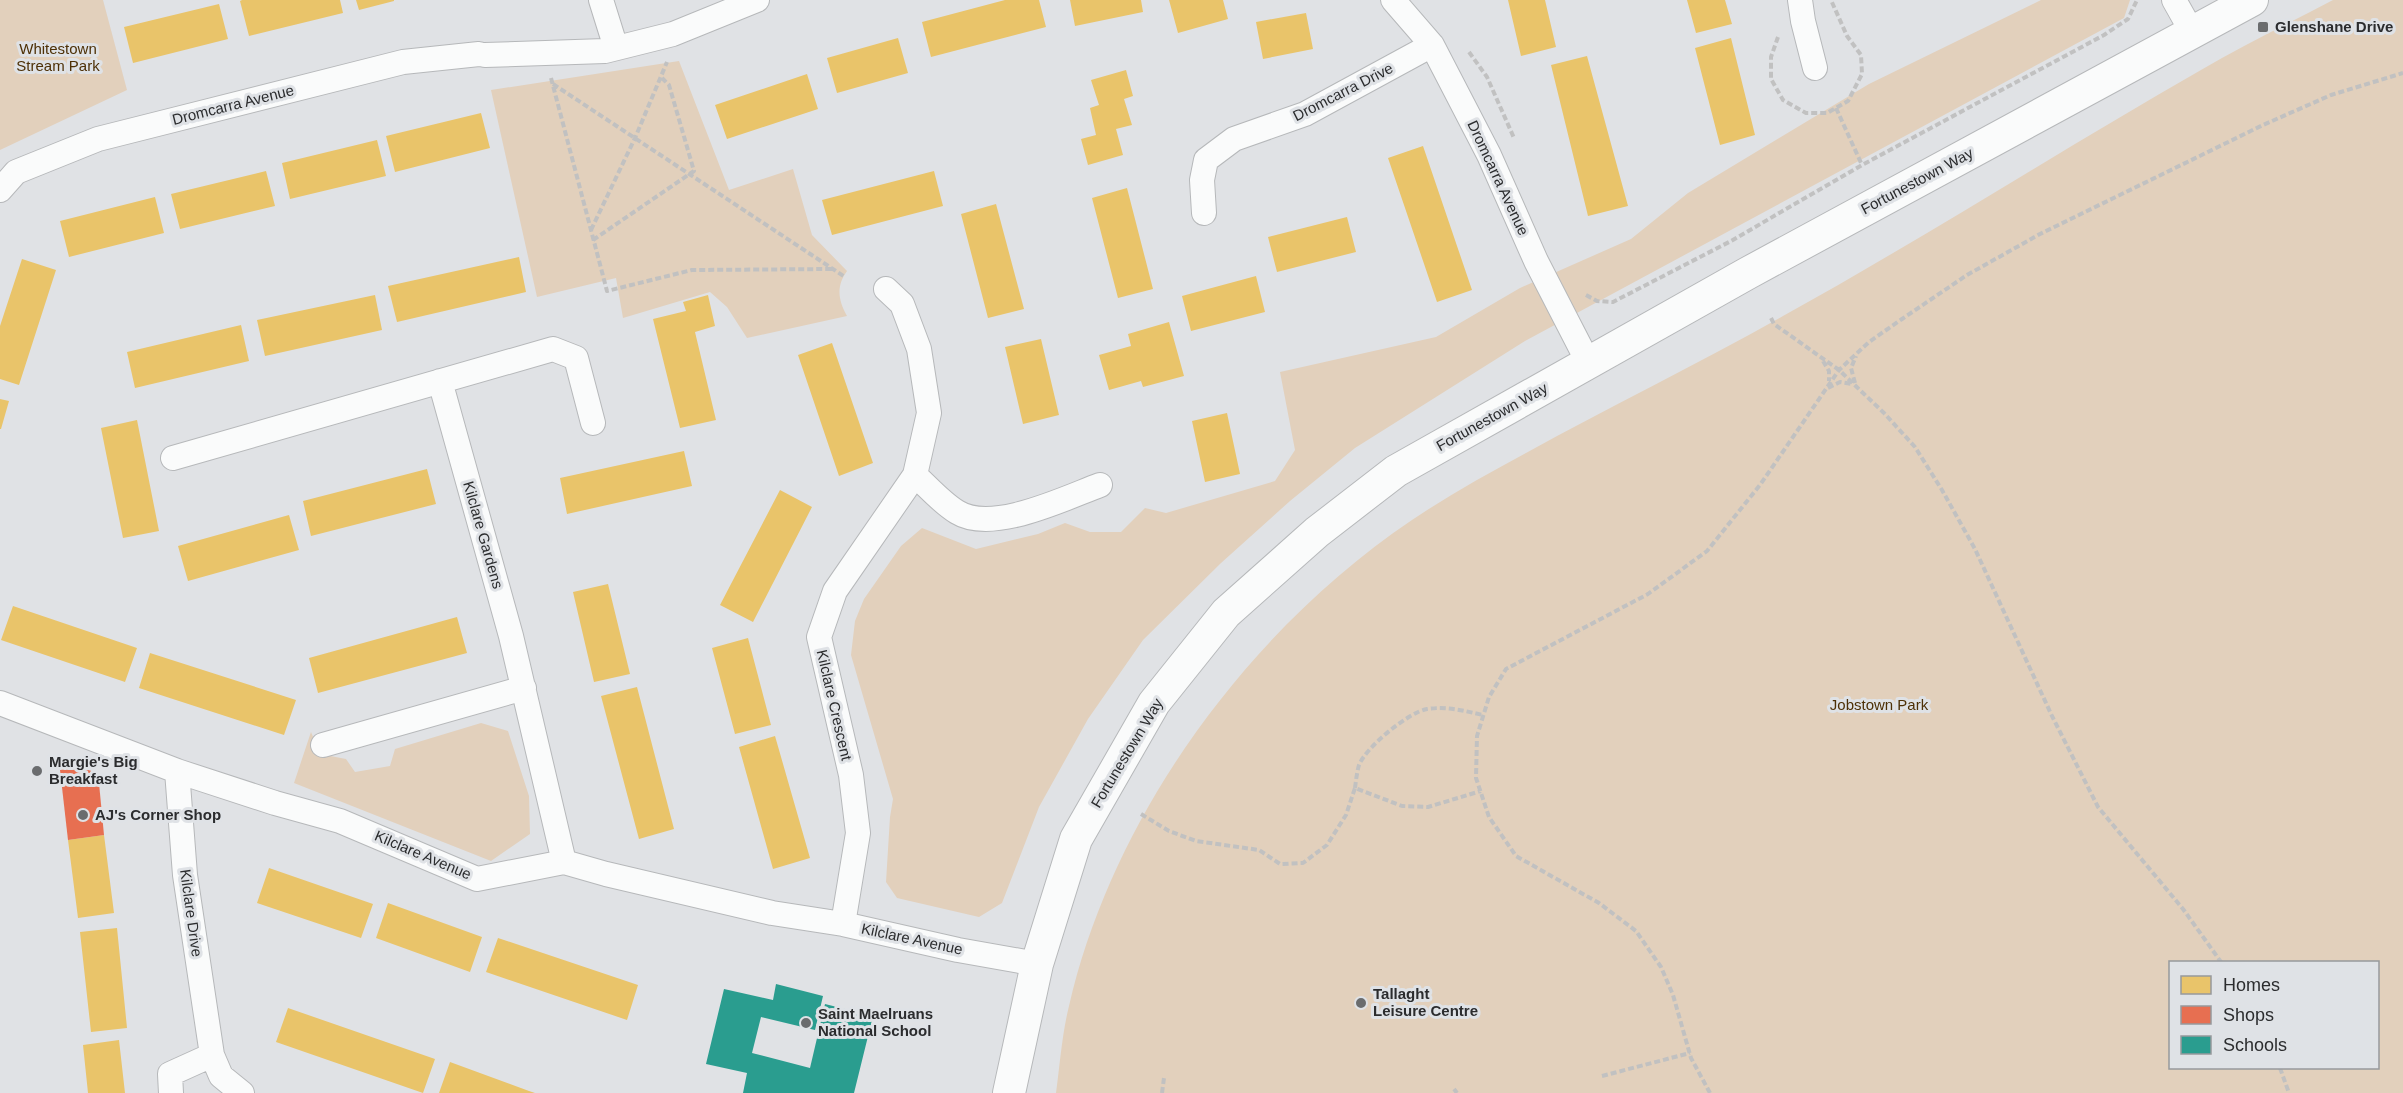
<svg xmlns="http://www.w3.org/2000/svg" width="2403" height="1093" viewBox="0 0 2403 1093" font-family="Helvetica,sans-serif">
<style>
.green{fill:#e2d0bc;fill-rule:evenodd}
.homes{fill:#e9c46a}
.shops{fill:#e76f51}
.schools{fill:#2a9d8f}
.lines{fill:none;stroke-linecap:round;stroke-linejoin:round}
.minor-casing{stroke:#b6b8ba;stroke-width:26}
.tertiary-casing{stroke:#b6b8ba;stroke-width:34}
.path{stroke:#c1c1c1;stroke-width:4;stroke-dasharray:6 3;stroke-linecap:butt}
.minor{stroke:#fafbfb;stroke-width:24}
.tertiary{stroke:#fafbfb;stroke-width:32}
.poi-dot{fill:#6a6c6e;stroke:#dfe2e6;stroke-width:2}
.labels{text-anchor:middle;stroke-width:6;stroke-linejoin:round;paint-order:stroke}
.poi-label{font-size:15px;font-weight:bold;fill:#2b2c2e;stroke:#dfe2e6;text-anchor:start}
.park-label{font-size:15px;fill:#4d3006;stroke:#dfe2e6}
.street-label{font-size:15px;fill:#2b2c2e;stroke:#dfe2e6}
</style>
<rect width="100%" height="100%" fill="#e0e2e5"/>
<path class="green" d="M0 0H103L127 90 0 150Z
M2041 0H2130L2124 18 1525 341 1355 448 1290 501 1221 563 1143 640 1088 719 1039 807 1002 903 979 917 897 898 886 882 890 817 893 799 851 655 855 621 864 599 901 546 922 528 976 549 1038 534 1065 523 1090 532H1121L1145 508 1166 513 1275 481 1295 450 1280 372 1436 337 1520 288 1631 239 1688 193 1869 84Z
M2333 0H2403V1093H1056C1060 1064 1062 1034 1069 1006 1113 814 1250 629 1412 520 1449 495 1487 474 1526 453 1611 406 1698 364 1783 316 1924 238 2061 150 2201 70 2244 45 2289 23 2333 0ZM2378 962V1068H2170V962Z
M679 61 729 190 793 169 812 235 847 271C836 286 838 300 847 316L747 338 727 307 710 292 623 318 616 278 537 297 491 90Z
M481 723 508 731 529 796 530 834 491 861 294 783 311 732 320 754 346 759 355 772 390 766 395 749Z"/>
<path class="homes" d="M242 0H340L343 13 249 36 240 1Z
M356 0H394V1L359 10Z
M1005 0H1039L1046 27 931 57 922 22Z
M1070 0H1141L1143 12 1075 26Z
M1169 0H1223L1228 19 1178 33Z
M1508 0H1545L1556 47 1521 56Z
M1687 0H1725L1732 24 1696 33Z
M219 4 228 39 133 63 124 27Z
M1306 13 1313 49 1263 59 1256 22Z
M898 38 908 73 837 93 827 58Z
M1731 38 1755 135 1720 145 1695 48Z
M1587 56 1628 206 1588 216 1551 65Z
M1126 70 1133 96 1124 99 1132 125 1116 129 1123 155 1088 165 1081 139 1096 135 1090 108 1099 105 1091 80Z
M807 74 818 109 727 139 715 105Z
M481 113 490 148 395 172 386 136Z
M377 140 386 176 290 199 282 163Z
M1423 146 1472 290 1437 302 1388 158Z
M266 171 275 206 180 229 171 194Z
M934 171 943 206 832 235 822 200Z
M1127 188 1153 289 1118 298 1092 198Z
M155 197 164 233 69 257 60 221Z
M996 204 1024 309 988 318 961 214Z
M1347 217 1356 252 1277 272 1268 237Z
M519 257 526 292 397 322 388 286Z
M22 259 56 270 19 385 0 379V326Z
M1256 276 1265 312 1191 331 1182 296Z
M375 295 382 330 265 356 257 320Z
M708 295 715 326 695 332 716 420 680 428 653 319 686 311 683 302Z
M1169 322 1184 376 1143 387 1141 381 1109 390 1099 355 1131 346 1128 334Z
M241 325 249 361 135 388 127 352Z
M1041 339 1059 415 1023 424 1005 347Z
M832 343 873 463 839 476 798 355Z
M0 399 9 401 1 429H0Z
M1227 413 1240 474 1205 482 1192 421Z
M137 420 159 531 123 538 101 428Z
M684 451 692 486 567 514 560 478Z
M427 469 436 504 311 536 303 501Z
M780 490 812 507 753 622 720 605Z
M289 515 299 550 188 581 178 546Z
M608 584 630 674 594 682 573 592Z
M13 606 137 648 125 682 1 640Z
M457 617 467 653 318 693 309 658Z
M748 638 771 725 735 734 712 648Z
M150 653 296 700 284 735 139 688Z
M637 687 674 829 639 839 601 696Z
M775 736 810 858 773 869 739 747Z
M104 835 114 913 78 918 68 840Z
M269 868 373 904 361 938 257 903Z
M388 903 482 937 470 972 376 938Z
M117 928 127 1028 91 1032 80 932Z
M498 938 638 985 627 1020 486 972Z
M288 1008 435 1059 423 1093 276 1042Z
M119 1040 125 1093H88L83 1045Z
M450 1062 529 1091 535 1093H439Z"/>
<path class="shops" d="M59 761 98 773 104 835 68 840Z"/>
<path class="schools" d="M776 984 823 996 815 1030 761 1017 752 1053 810 1068 825 1004 873 1016 854 1093H743L747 1073 706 1064 724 989 773 1000Z"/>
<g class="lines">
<defs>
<path id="minor" d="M601 0 616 48
M1393 0 1432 45 1489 155 1536 261 1589 364
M1800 0 1803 21 1815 68
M2174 0 2192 32
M485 55 605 51 673 34 757 0
M0 190 16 172 98 139 403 62 479 54
M1204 213 1202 180 1206 160 1234 139 1305 114 1432 45
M440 381 511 636 564 862
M173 458 553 349 576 358 593 423
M915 475C928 487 942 503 957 512 992 534 1065 498 1100 485
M0 703 177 771 275 803 340 821 477 879 564 862 606 874 772 913 843 924 958 950 1037 964
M323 745 524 688
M177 771 185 875 212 1055 221 1076 242 1093
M843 924 858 833 851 775 819 637 835 591 915 475 929 413 919 349 902 304 886 289
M171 1093 170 1074 212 1055"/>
<path id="tertiary" d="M1009 1093 1037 964 1076 839 1154 703 1226 613 1317 532 1396 471 1748 273 2252 0"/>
</defs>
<use href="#minor" class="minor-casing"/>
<use href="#tertiary" class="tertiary-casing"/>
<path class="path" d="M1778 37 1771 57V79L1783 100 1806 113H1827L1848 101 1862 74 1861 55 1847 36 1831 0
M1469 52 1487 77 1514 138
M551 78 607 291 692 270 833 269
M553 84 845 277
M1836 108 1862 165
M591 230 635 138 667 62
M593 240 694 171 669 85 662 78
M1586 295 1597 301 1613 302 1731 241 1862 165 2104 35 2128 19 2137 0
M1771 318 1774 324 1839 370 1884 413 1915 447 1942 490 1975 549 2052 716 2098 807 2183 909 2221 962
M1823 361 1829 371V381
M1855 383 1851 368 1856 356
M1828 388 1840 382 1852 384
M1355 788C1356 780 1357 772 1359 765 1366 747 1409 712 1427 709 1447 706 1465 711 1483 715
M1141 814 1169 831 1196 841 1259 850 1280 864 1303 863 1327 845 1346 815 1355 788 1402 806 1428 807 1481 791
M2280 1068 2289 1093
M1602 1076 1690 1053
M1454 1089 1457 1093
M1162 1093 1164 1078
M1710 1093 1691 1058 1673 995 1661 967 1636 931 1599 903 1516 856 1489 817 1476 778 1477 736 1489 697 1506 669 1648 594 1707 551 1760 485 1839 370 1869 342 1902 319 1967 275 2040 234 2263 125 2331 95 2403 73"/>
<use href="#minor" class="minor"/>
<use href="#tertiary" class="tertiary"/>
</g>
<g class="poi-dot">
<rect x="2257" y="21" width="12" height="12" rx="3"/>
<circle cx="37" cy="771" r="6"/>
<circle cx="83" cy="815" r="6"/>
<circle cx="1361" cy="1003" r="6"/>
<circle cx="806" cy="1023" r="6"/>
</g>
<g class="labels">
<g class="poi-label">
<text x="2275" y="32">Glenshane Drive</text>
<text x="49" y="767">Margie's Big<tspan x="49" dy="17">Breakfast</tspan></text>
<text x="95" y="820">AJ's Corner Shop</text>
<text x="1373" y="999">Tallaght<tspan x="1373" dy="17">Leisure Centre</tspan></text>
<text x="818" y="1019">Saint Maelruans<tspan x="818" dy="17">National School</tspan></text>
</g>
<g class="park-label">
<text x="58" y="54">Whitestown<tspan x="58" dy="17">Stream Park</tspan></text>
<text x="1879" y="710">Jobstown Park</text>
</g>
<g class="street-label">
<text transform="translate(1343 92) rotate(-27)" y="5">Dromcarra Drive</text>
<text transform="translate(233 105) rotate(-14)" y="5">Dromcarra Avenue</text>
<text transform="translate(1498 178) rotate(65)" y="5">Dromcarra Avenue</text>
<text transform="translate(1917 181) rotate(-28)" y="5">Fortunestown Way</text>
<text transform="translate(1492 417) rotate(-29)" y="5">Fortunestown Way</text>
<text transform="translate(483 535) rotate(74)" y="5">Kilclare Gardens</text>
<text transform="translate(834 705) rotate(77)" y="5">Kilclare Crescent</text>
<text transform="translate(1127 753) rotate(-59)" y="5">Fortunestown Way</text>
<text transform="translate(423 855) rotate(23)" y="5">Kilclare Avenue</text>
<text transform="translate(191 913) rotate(82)" y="5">Kilclare Drive</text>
<text transform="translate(912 939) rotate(12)" y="5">Kilclare Avenue</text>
</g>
</g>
<rect x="2169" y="961" width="210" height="108" fill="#dfe2e6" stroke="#97999c" stroke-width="1.5"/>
<rect x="2181" y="976" width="30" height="18" fill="#e9c46a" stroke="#97999c" stroke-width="1.5"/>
<text x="2223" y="991" font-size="18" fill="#2b2c2e">Homes</text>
<rect x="2181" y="1006" width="30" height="18" fill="#e76f51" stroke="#97999c" stroke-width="1.5"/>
<text x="2223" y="1021" font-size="18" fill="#2b2c2e">Shops</text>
<rect x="2181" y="1036" width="30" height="18" fill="#2a9d8f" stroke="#97999c" stroke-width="1.5"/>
<text x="2223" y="1051" font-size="18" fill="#2b2c2e">Schools</text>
</svg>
